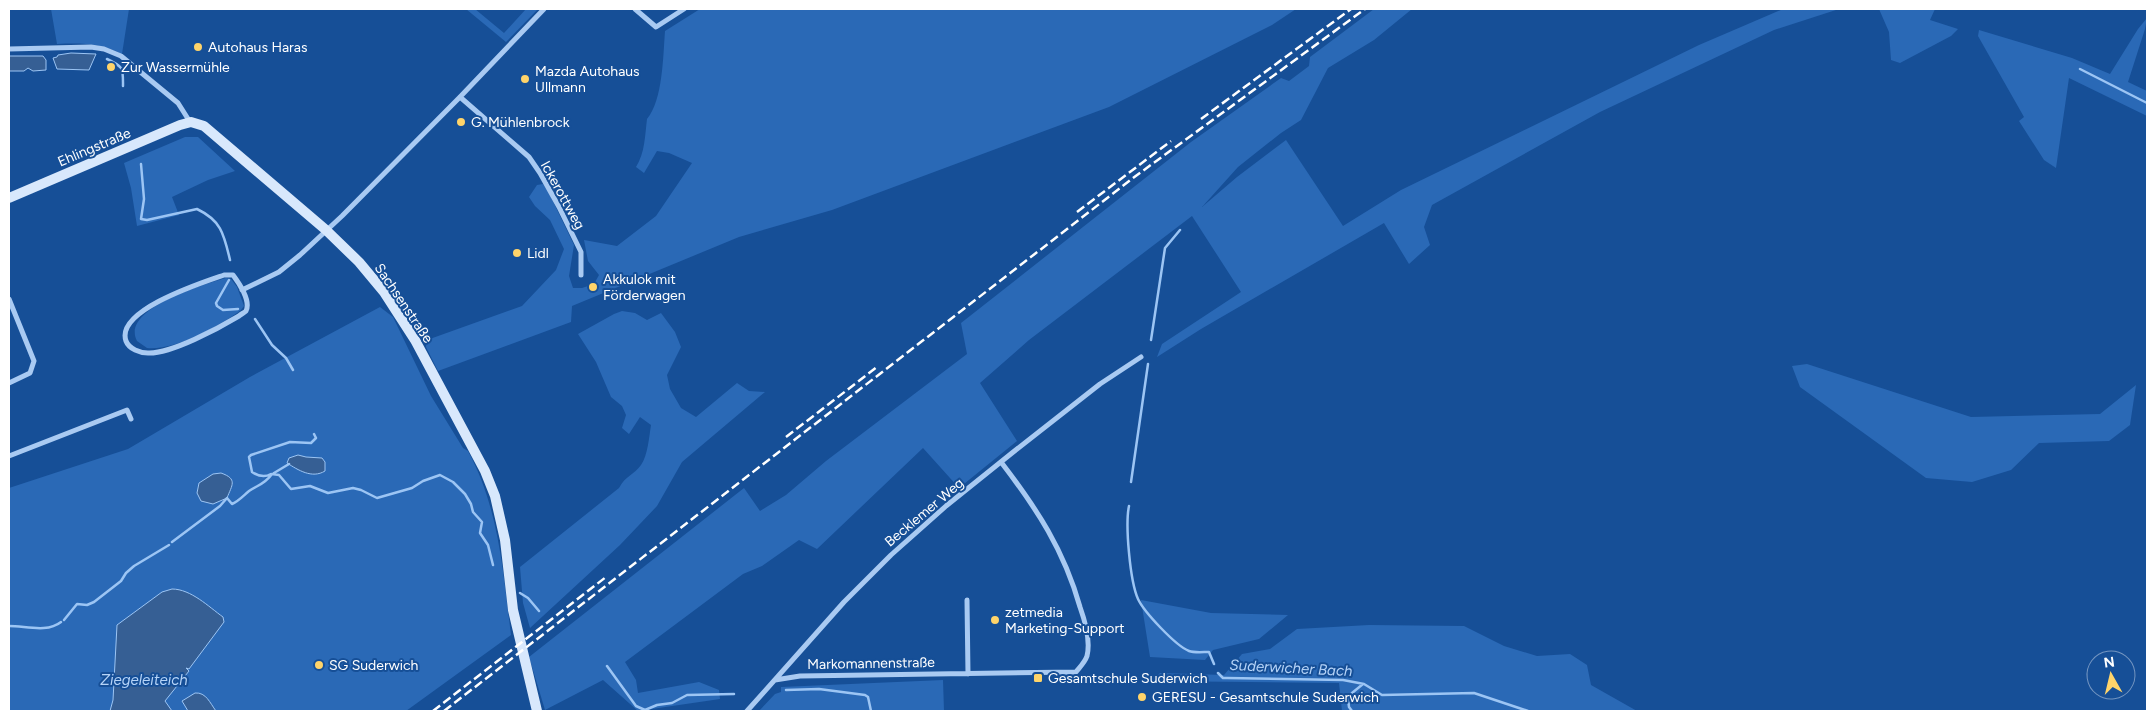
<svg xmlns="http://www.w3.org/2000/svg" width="2156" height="720" viewBox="0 0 2156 720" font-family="Figtree,sans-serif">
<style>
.green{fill:#2a69b6}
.water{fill:#365f94;stroke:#9cc5f4}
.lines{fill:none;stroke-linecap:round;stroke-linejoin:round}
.stream{stroke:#9cc5f4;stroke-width:2.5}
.street{stroke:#a9caf2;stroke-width:5}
.secondary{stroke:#d8e8fc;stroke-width:10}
.rail{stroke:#fff;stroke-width:2.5;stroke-dasharray:9 4;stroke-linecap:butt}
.poi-dot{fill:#ffd46a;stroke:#164f97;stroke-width:2}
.labels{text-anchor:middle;stroke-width:4;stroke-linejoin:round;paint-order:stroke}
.poi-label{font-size:14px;fill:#fff;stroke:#164f97;text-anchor:start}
.street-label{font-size:14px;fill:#fff;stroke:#164f97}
.water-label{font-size:15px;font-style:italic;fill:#b6d4f8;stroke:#164f97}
</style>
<rect width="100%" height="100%" fill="#164f97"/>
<path class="green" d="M51 9H129L122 54C99 43 82 43 57 44Z
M466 9H475L504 33 526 9H538L506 42Z
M700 9H1296L1272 25 1109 107 832 210 739 237 572 306 571 322 438 371 426 347 427 340 522 306 556 270 564 249 550 220 535 206 529 197 537 185 543 184 548 191 574 245 569 276 573 288H582L594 284 599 275 588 261 584 240 617 246 656 216 692 163 669 153 657 151 644 173 636 167C645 153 645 135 647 119 663 100 663 56 665 31Z
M1374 9H1412L1374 40 1328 68 1301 120 1281 133 1238 167 1202 207 1237 177 1286 140 1343 226 1401 190 1699 45 1783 9H1839L1774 30 1600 112 1432 205 1424 227 1430 245 1409 264 1384 223 1201 329 1157 357 1162 344 1241 292 1192 216 1029 340 980 383 1017 441 959 488 923 448 817 549 799 540 762 566 743 574 625 662 636 680 638 693 699 682 719 690 720 699 638 711 603 680 545 710 529 657 744 488 760 511 786 495 826 461 967 354 961 323 1191 142 1281 78 1289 81 1309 66 1310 57Z
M1879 9H1935L1930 20 1958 29 1951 36 1900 63 1891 60 1889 32Z
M2147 18 2145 29 2128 82 2147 91V116L2069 78 2056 168 2044 160 2019 121 2024 117 1978 36 1979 30 2072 58 2110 74 2138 29Z
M185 137H198L235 171 208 180 172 197 179 215 137 226 131 188 124 163Z
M226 278 231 279 237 287 244 306 241 310C220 326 174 351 147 348L137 341C120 309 204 284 226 278Z
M380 307 393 317 431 396 463 448 468 451C499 508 503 572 511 635L406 711H9V488L128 449 250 377Z
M622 311 635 313 647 320 661 313 675 332 681 347 667 375 670 389 681 408 696 417 737 383 749 391 765 392 682 462 657 506 620 545 530 628 523 603 520 567 619 488C626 475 634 475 641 465 648 455 649 437 651 425L640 417 629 434 622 428 626 415 622 406 611 397 596 362 578 334 614 314Z
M1807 364 1971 417 2100 414 2136 385 2130 425 2109 441 2039 443 2011 470 1972 482 1926 478 1800 387 1792 366Z
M1141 600 1211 613 1288 615 1259 639 1213 650 1205 660 1150 657Z
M1369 625 1464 626 1504 646 1537 656 1570 654 1587 665 1591 685 1637 711H1342L1339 683 1152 681 1160 673 1224 675 1242 654 1270 649 1297 629Z
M943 680 944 711H759L775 694 781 692V687Z"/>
<path class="water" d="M71 53 96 54 89 70 57 69 53 58 57 57 58 55Z
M9 56H43L46 60V70L33 71 28 68 24 71H9Z
M298 455 306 457 322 458 325 462V471C312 479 298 470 287 463L289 458Z
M221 473C238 479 232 485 227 498L213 504 201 501 197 493 199 483 213 474Z
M172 589C191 589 209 607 223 617L224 622 189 669 186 668 189 671 165 701 172 711H110L113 700 117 625 162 592Z
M195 693C206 692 210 703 216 711H188L182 701Z"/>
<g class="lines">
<path class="stream" d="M107 59C124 67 123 68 123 86
M2080 69 2147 103
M141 164 144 199 141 219 147 220 197 209C222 221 224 235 230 260
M229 280 216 303 217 306 223 310 238 309
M255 319 272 345 286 358 293 370
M1151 340 1165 248 1180 230
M274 473 289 464
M271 474C264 478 258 476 252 472L249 457 251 455 290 442 311 443 316 438 314 434
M1131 482 1148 364
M1129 506C1125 525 1130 581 1138 599 1144 612 1176 646 1189 651 1194 653 1203 652 1209 652L1214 664
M172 542 220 506 227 498 232 504C239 501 243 496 249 491 258 485 265 484 272 474L279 475 291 489 310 486 328 493 353 488 361 490 377 498 412 488 423 481 440 475 453 482 465 494 471 504 473 512 482 522 480 533 488 545 493 565
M520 593 528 598 539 611
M64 620 77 604 87 605 94 602 121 581 126 573 134 566 169 545
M9 626C26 626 47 633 61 622
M607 666 636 706 645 710 657 705 672 703 687 695 734 694
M1218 673 1223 678H1227L1343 680 1364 684 1382 695 1474 693 1528 711
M786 690 819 689 865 695 868 697 871 711
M1352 711 1349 707 1348 699 1352 693 1363 684"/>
<path class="street" d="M635 9 656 27 684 9
M9 49 91 47 104 49 121 56 178 103 190 122
M460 97 529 157 540 173 559 207 581 252V275
M224 275H233C239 283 251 301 246 311 244 313 241 314 239 316 219 328 171 354 148 353 140 353 129 349 126 341 115 310 204 282 224 275Z
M242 290 279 272 300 255 342 216 460 97 544 9
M9 299 34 361 30 373 9 383
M9 456 127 410 131 419
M967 600 968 674
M775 680 800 676 1076 672C1080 667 1085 662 1087 656 1091 640 1085 621 1080 607 1064 550 1037 509 1001 462
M747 711 844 602 891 555 946 506 1012 453 1100 384 1141 357"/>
<path class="secondary" d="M9 198 180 125 191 122 204 126 326 230 359 262 384 292 415 340 485 471 495 496 505 540 513 610 537 711"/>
<path class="rail" d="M1201 119 1351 9
M1077 212 1171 141
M786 437 877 367
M433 711 606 577
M444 711 1133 178 1365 9"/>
</g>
<g class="poi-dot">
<circle cx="198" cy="47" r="5"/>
<circle cx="111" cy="67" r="5"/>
<circle cx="525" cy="79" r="5"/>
<circle cx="461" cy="122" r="5"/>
<circle cx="517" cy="253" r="5"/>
<circle cx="593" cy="287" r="5"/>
<circle cx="995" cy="620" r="5"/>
<circle cx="319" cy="665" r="5"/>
<rect x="1033" y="673" width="10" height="10" rx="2.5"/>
<circle cx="1142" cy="697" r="5"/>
</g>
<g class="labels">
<g class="poi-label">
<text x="208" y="52">Autohaus Haras</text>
<text x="121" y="72">Zur Wassermühle</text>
<text x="535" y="76">Mazda Autohaus<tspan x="535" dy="16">Ullmann</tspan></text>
<text x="471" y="127">G. Mühlenbrock</text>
<text x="527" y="258">Lidl</text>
<text x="603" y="284">Akkulok mit<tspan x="603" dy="16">Förderwagen</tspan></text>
<text x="1005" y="617">zetmedia<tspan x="1005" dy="16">Marketing-Support</tspan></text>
<text x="329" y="670">SG Suderwich</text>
<text x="1048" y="683">Gesamtschule Suderwich</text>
<text x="1152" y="702">GERESU - Gesamtschule Suderwich</text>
</g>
<g class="street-label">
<text transform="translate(94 147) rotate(-23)" y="5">Ehlingstraße</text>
<text transform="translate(563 195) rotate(61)" y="5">Ickerottweg</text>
<text transform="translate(404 303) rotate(56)" y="5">Sachsenstraße</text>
<text transform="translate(924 512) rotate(-40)" y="5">Becklemer Weg</text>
<text transform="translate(871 663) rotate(-1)" y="5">Markomannenstraße</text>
</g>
<g class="water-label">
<text transform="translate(1291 668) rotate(3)" y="5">Suderwicher Bach</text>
<text x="144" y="685">Ziegeleiteich</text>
</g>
</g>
<rect width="2156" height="720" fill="none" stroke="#ffffff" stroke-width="20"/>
<g transform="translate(2111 675) rotate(352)"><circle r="24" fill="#164f97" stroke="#7395c1"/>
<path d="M0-4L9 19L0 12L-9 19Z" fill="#ffd46a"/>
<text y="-8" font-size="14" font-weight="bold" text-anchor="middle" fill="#ffffff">N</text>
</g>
</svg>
